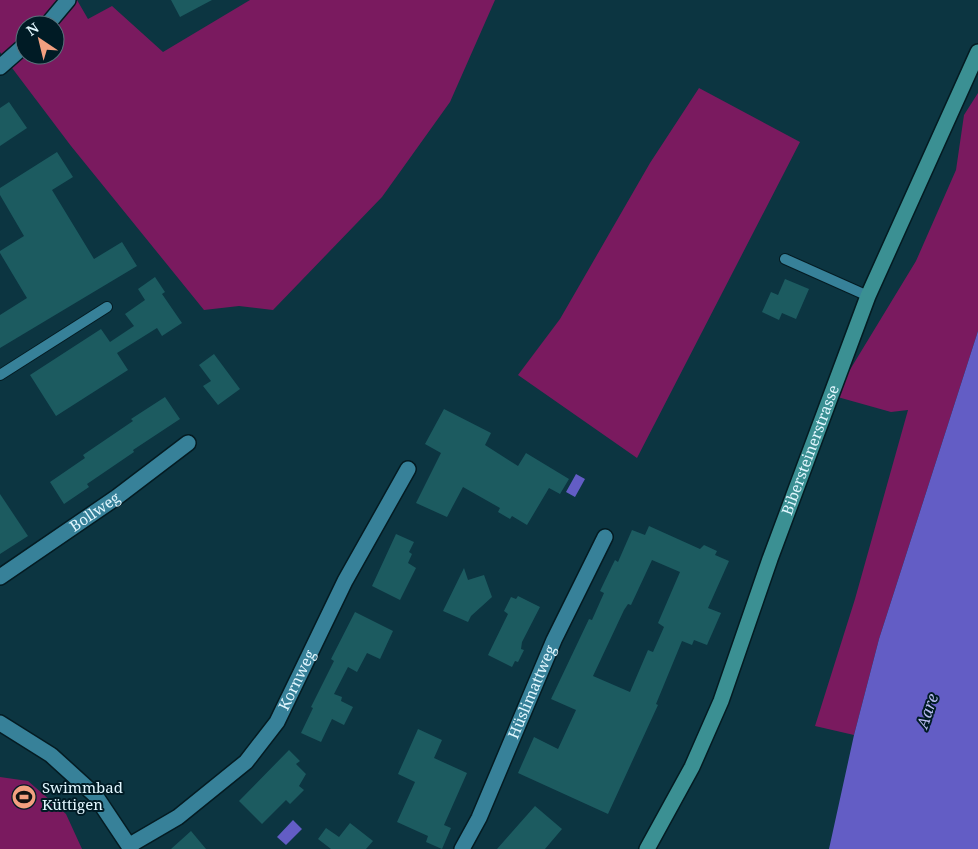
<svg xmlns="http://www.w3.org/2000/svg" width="978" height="849" viewBox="0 0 978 849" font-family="'Noto Serif',serif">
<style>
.green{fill:#7a1a5f;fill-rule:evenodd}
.water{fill:#635dc5}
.building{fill:#1c5b60;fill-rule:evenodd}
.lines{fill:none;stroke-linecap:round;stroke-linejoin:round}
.lane-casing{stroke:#041b22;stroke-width:12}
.street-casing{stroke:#041b22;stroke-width:18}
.secondary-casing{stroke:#041b22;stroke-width:18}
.lane{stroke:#378199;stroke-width:10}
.street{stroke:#378199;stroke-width:15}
.secondary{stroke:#3b9093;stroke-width:15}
.labels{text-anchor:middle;stroke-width:4;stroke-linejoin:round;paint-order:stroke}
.street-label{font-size:15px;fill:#e2f7ff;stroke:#001b25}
.poi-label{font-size:15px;fill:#e2f7ff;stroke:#001b25;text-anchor:start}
.water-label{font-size:16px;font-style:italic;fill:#bbbef3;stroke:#001b25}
</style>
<rect width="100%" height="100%" fill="#0c3541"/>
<path class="green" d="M0 0H77L88 19 112 6 163 52 250 0H495L450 102 382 197 273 310 239 306 204 310 71 146 0 52ZM25 25H55V55H25Z
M699 88 800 142 637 458 518 375 560 319 650 163Z
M978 93V331L879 639 854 735 815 726 855 599 908 410 891 412 834 396 916 261 956 170 964 115Z
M0 777 28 781 66 814 82 849H0Z"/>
<path class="water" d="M978 331V849H829L854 735 879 639Z
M576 474 585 479 575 497 566 492Z
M293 820 302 829 286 845 277 837Z"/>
<path class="building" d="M171 0H212L180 17Z
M9 102 27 128 0 146V108Z
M57 152 73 177 52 190 94 259 122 242 137 266 0 348V315L27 298 0 253V251L24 236 0 195V188Z
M155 277 165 292 162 294 182 323 162 336 157 328 117 353 128 370 56 416 30 375 101 329 110 342 134 326 125 314 145 300 138 289Z
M785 279 809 289 796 319 782 313 779 320 762 312 771 292 778 295Z
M214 354 240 389 218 405 203 386 211 381 199 365Z
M165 397 180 419 133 450 134 452 87 484 89 487 64 504 50 482 85 458 83 455 133 421 131 419Z
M444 409 491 433 485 445 518 466 526 453 569 479 560 494 549 488 527 525 512 516 510 519 498 512 500 508 463 487 447 517 416 503 441 453 425 444Z
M0 494 28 536 0 554Z
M649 526 700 549 704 545 717 551 715 555 729 561 708 608 721 613 707 645 694 640 692 645 682 641 656 704 658 705 608 814 518 773 534 737 558 749 576 710 551 699 589 619 592 620 604 593 600 591 612 566 615 560 618 562 632 530 645 535ZM652 560 680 572 658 623 664 627 653 652 648 650 630 692 593 676 624 610 628 604 631 605Z
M396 534 414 542 409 552 412 554 408 563 416 568 400 600 372 586Z
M464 568 468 580 484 575 492 597 471 616 468 622 443 611Z
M518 596 540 607 522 642 521 649 524 650 518 662 515 661 512 667 488 655 508 614 504 611 511 597 516 599Z
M355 612 393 631 380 659 367 653 357 672 348 667 334 694 342 697 341 701 353 707 344 725 332 719 321 742 301 733 313 708 311 707 334 661 331 659Z
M418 729 442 740 434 758 467 773 444 825 451 828 442 849 426 842 428 836 397 822 415 782 398 774Z
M289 750 300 761 296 764 306 774 299 786 304 790 290 804 286 800 262 824 239 801Z
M535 806 562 829 545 849H497Z
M350 823 373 841 366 849H331L318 839 326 828 339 837Z
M191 831 206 849H171Z"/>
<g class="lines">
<defs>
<path id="lane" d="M785 259 868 296
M0 375 107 307"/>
<g id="street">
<path d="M47 25 68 0"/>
<path d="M0 67 25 45"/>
<path id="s1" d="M0 577 117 497 188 443"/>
<path d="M0 723 51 755 95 795 131 849"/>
<path id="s2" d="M130 845 178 817 246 762 277 722 345 581 408 469"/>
<path id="s3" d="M462 849 479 818 554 640 605 537"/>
</g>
<g id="secondary">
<path id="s4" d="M647 849 692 767 721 701 770 559 868 296 978 52"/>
</g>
</defs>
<use href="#lane" class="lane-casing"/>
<use href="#street" class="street-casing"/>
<use href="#secondary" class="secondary-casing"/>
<use href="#lane" class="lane"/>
<use href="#street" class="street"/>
<use href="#secondary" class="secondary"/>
</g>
<defs>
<symbol id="stadium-disc" viewBox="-11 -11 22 22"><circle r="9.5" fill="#f2a080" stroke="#001b25"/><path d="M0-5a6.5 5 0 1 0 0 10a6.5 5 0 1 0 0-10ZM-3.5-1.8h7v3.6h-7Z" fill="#111"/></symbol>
</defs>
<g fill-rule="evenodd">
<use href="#stadium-disc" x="10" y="783" width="28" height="28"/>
</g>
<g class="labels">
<g class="street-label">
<text dy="5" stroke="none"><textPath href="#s4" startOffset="432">Bibersteinerstrasse</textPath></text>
<text dy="5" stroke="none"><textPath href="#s1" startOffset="115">Bollweg</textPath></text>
<text dy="5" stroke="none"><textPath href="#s2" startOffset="240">Kornweg</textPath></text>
<text dy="5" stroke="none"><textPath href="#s3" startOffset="172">Hüslimattweg</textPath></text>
</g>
<g class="poi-label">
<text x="42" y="793">Swimmbad<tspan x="42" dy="17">Küttigen</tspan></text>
</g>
<g class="water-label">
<text transform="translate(927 711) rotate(-71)" y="6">Aare</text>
</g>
</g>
<g transform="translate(40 40) rotate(325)"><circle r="24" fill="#001b25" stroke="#5a737c"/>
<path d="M0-4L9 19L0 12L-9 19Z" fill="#f2a080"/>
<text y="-8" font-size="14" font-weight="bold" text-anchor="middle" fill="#e2f7ff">N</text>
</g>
</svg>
